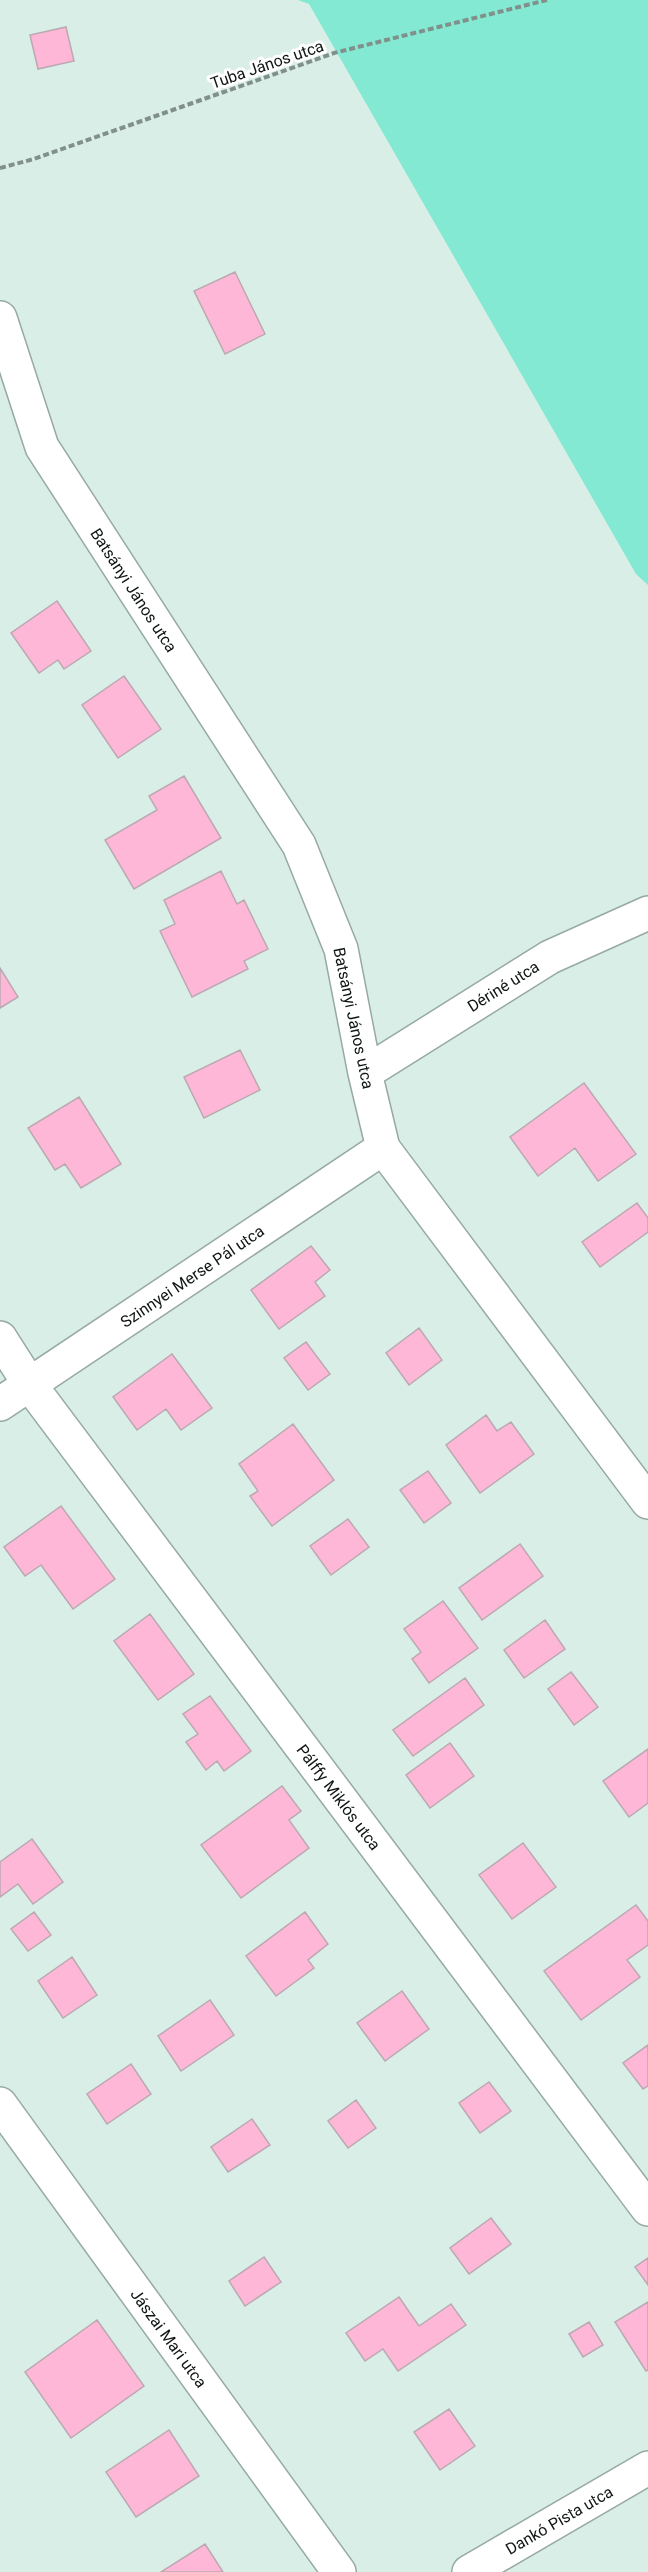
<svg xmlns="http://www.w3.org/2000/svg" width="648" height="2572" viewBox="0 0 648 2572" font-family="Roboto,sans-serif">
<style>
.green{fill:#83e9d2}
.building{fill:#feb7d7;stroke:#bba9b1;stroke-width:1.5}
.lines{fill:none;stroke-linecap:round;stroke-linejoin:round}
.minor-casing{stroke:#96a9a4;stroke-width:36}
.path{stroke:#82908c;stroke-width:4;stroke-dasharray:6 3;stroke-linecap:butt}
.minor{stroke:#fff;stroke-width:33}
.labels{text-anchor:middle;stroke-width:6;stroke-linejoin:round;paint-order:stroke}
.street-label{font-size:16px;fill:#0e1513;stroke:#fff}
</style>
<rect width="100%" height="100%" fill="#daeee8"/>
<path class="green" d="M298 0H648V585L636 574 309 4Z"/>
<path class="building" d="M66 27 74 61 38 69 30 35Z
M235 272 265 334 225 354 194 291Z
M57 601 91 651 64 669 58 660 39 673 11 633Z
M124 676 161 729 118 758 82 705Z
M184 776 221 838 134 889 105 840 157 810 149 796Z
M221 871 237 904 244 900 268 949 244 961 248 969 192 997 160 931 175 924 164 900Z
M0 968 18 997 0 1008Z
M240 1050 260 1090 204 1118 184 1077Z
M584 1083 636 1154 598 1181 575 1148 538 1176 510 1137Z
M79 1097 121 1164 81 1188 65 1164 55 1170 28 1128Z
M637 1203 648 1218V1232L600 1267 582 1242Z
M311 1246 330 1270 315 1282 325 1296 279 1329 251 1290Z
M419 1328 442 1360 409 1385 386 1353Z
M306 1342 330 1374 308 1390 284 1358Z
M172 1354 212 1408 181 1430 166 1409 137 1430 113 1397Z
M486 1415 497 1431 511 1422 534 1454 480 1493 446 1445Z
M293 1424 334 1480 272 1526 250 1496 258 1491 239 1464Z
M428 1471 451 1503 424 1523 400 1490Z
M61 1506 115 1579 73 1609 41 1565 25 1576 4 1547Z
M348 1519 369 1547 331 1575 310 1546Z
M520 1544 543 1576 482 1620 459 1588Z
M443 1601 478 1648 429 1683 412 1659 421 1652 404 1629Z
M150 1614 194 1674 158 1700 114 1641Z
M545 1620 565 1649 524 1678 504 1650Z
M571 1672 598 1707 574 1725 548 1689Z
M465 1678 484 1705 413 1756 393 1730Z
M210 1696 251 1751 224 1771 217 1761 206 1770 186 1742 198 1734 183 1714Z
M450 1743 474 1776 430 1808 406 1775Z
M648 1749V1803L629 1817 603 1781Z
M282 1786 301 1811 289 1820 309 1848 241 1898 201 1845Z
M32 1839 63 1882 33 1904 18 1884 0 1897V1862Z
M523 1843 556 1887 512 1919 479 1875Z
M636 1905 648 1921V1945L627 1960 640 1977 581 2020 544 1971Z
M34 1912 51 1935 28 1951 11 1929Z
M305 1912 328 1944 308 1960 314 1968 276 1996 246 1956Z
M72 1957 97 1995 63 2018 38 1981Z
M402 1991 429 2029 385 2061 357 2023Z
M210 2000 234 2035 181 2071 158 2036Z
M648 2045V2086L643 2089 623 2063Z
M131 2064 151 2094 107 2124 87 2094Z
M489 2082 511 2111 480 2133 459 2103Z
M356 2100 376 2128 348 2148 328 2121Z
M252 2119 270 2145 228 2172 211 2147Z
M491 2218 511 2244 469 2274 450 2248Z
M264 2257 281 2282 245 2306 229 2281Z
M648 2258V2285L635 2267Z
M399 2297 419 2326 451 2304 466 2325 398 2371 383 2349 365 2361 346 2333Z
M648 2302V2370L646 2371 615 2322Z
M97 2320 144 2386 71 2438 25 2372Z
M589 2322 603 2345 583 2357 569 2334Z
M449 2409 475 2446 440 2470 414 2432Z
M169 2430 199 2476 136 2517 106 2472Z
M205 2544 223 2572H161Z"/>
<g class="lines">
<defs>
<path id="minor" d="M0 318 42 447 299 845 341 949 365 1073 383 1148 648 1502
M365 1073 550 957 648 913
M0 1338 30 1385 648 2209
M0 1404 383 1148
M0 2104 339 2572
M469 2572 648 2468"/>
</defs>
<use href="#minor" class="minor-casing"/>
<path class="path" d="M0 168 34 159 334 53 547 0"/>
<use href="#minor" class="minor"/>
</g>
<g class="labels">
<g class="street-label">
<text transform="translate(267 64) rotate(-19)" y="6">Tuba János utca</text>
<text transform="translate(134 590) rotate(57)" y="6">Batsányi János utca</text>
<text transform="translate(503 986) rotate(-32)" y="6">Dériné utca</text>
<text transform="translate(354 1018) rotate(78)" y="6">Batsányi János utca</text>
<text transform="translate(192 1276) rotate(-34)" y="6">Szinnyei Merse Pál utca</text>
<text transform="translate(339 1797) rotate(53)" y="6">Pálffy Miklós utca</text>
<text transform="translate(169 2338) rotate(54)" y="6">Jászai Mari utca</text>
<text transform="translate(559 2520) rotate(-30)" y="6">Dankó Pista utca</text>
</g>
</g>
</svg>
